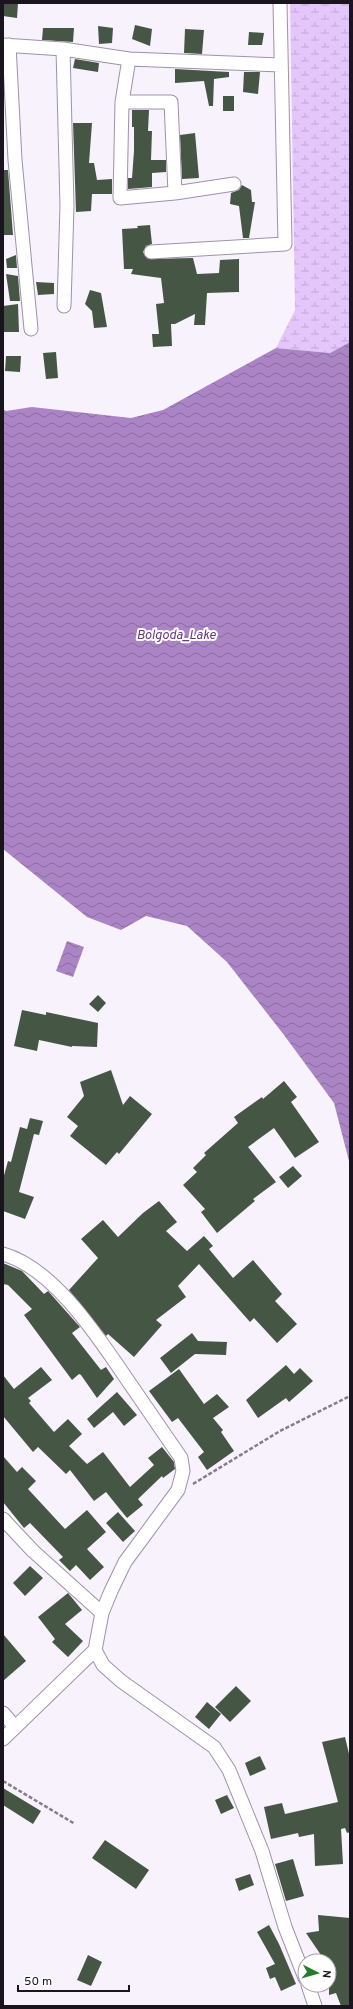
<svg xmlns="http://www.w3.org/2000/svg" width="353" height="2009" viewBox="0 0 353 2009" font-family="Overpass,sans-serif">
<style>
.wetland{fill:url(#wetland-marsh)}
.water{fill:url(#water-waves)}
.building{fill:#455744}
.lines{fill:none;stroke-linecap:round;stroke-linejoin:round}
.minor-casing{stroke:#a091aa;stroke-width:15}
.path{stroke:#837e88;stroke-width:2.5;stroke-dasharray:4 2;stroke-linecap:butt}
.minor{stroke:#fff;stroke-width:13}
.labels{text-anchor:middle;stroke-width:4;stroke-linejoin:round;paint-order:stroke}
.water-label{font-size:13px;font-style:italic;fill:#663583;stroke:#fff}
</style>
<defs>
<pattern id="wetland-marsh" width="20" height="14" patternUnits="userSpaceOnUse"><rect width="20" height="14" fill="#e5c6fb"/><path d="M1 5h8M5 5V1M11 12h8M15 12V8" fill="none" stroke="#c4a9d7"/></pattern>
<pattern id="water-waves" width="16" height="10" patternUnits="userSpaceOnUse"><rect width="16" height="10" fill="#ab84c5"/><path d="M0 5q4-4 8 0t8 0" fill="none" stroke="#8a6b9f"/></pattern>
</defs>
<rect width="100%" height="100%" fill="#f8f2fd"/>
<path class="wetland" d="M290 3H350V342L330 353 276 348 295 310Z"/>
<path class="water" d="M350 342V1165L334 1103 284 1035 227 962 187 926 146 916 121 930 87 917 3 849V409L6 411 32 407 131 418 163 410 276 348 330 353Z
M67 941 84 947 73 977 56 971Z"/>
<path class="building" d="M3 3H18L17 18 3 16Z
M135 25 152 29 150 46 132 39Z
M98 26 113 28 112 43 99 44Z
M43 28H74L73 42 42 40Z
M185 29 204 30 202 54 184 53Z
M249 32 264 33 262 45H248Z
M75 59 99 63 98 72 73 68Z
M175 69 229 72V77L214 79 213 106H209L204 81 175 83Z
M244 72H260L258 94 243 92Z
M223 96H234V111H223Z
M132 110H149L148 131H152L151 160H166V172L152 173V187L128 189V178H132L134 151V127H132Z
M73 123H92L89 163H94L97 180 112 179V194H92L91 211 76 212Z
M195 133 199 178 182 179 180 135Z
M3 170H8L13 235H3Z
M242 185 251 190 252 202H255L249 238H243L239 206 230 204 231 193 239 190Z
M150 225 152 244 146 246 143 252 148 259 193 258 197 274 219 273 220 260 239 259V292L207 293 205 325H194L195 314 175 324H171L172 346 153 347 152 334H159L156 304 164 303 161 278 131 274 133 269H124L122 229 138 228 137 226Z
M16 255 17 268H7L6 259Z
M6 274 18 276 20 301H10Z
M36 282 54 283V294L38 295Z
M90 290 101 293 107 327 94 328 92 311 85 304Z
M18 304 19 332H3V306Z
M56 352 58 378 46 379 43 353Z
M6 356H21L20 372 5 371Z
M98 995 106 1003 98 1012 89 1004Z
M22 1010 46 1015V1012L98 1023 97 1047 72 1046V1047L39 1040 37 1051 14 1046Z
M111 1070 123 1105 130 1096 152 1114 119 1154 117 1152 106 1165 70 1136 78 1126 67 1117 84 1096 80 1082Z
M284 1081 297 1097 291 1102 319 1142 295 1158 274 1128 248 1147 276 1182 253 1199 255 1201 217 1233 201 1212 205 1209 183 1185 197 1172 193 1168 206 1155 204 1153 238 1123 234 1117 262 1097 263 1099Z
M30 1118 43 1121 39 1135 34 1134 19 1192 34 1197 25 1219 3 1211V1179L8 1161 11 1162 20 1127 27 1129Z
M293 1166 302 1176 288 1188 279 1177Z
M159 1201 177 1222 166 1231 187 1251 204 1236 213 1246 209 1249 233 1278 253 1260 282 1294 275 1301 297 1324 277 1343 254 1318 250 1322 199 1264 178 1286 186 1297 156 1320 162 1325 134 1357 108 1334 106 1336 69 1290 98 1258 81 1239 103 1220 118 1237 143 1213Z
M3 1263 22 1271 44 1294 48 1291 80 1327 72 1333 101 1370 106 1367 114 1379 97 1398 81 1375 79 1374 72 1380 24 1315 32 1309 8 1285 3 1284Z
M192 1333 198 1341 227 1342 226 1355 195 1354 171 1373 160 1358Z
M286 1365 294 1374 300 1368 313 1381 289 1402 286 1398 258 1418 246 1400Z
M41 1367 52 1380 28 1398 31 1401 29 1403 54 1432 68 1419 82 1434 69 1446 87 1464 103 1452 130 1487 154 1465 148 1458 162 1447 174 1462 175 1469 163 1478 162 1476 138 1499 143 1505 127 1518 106 1492 94 1501 70 1470 66 1474 38 1447 33 1452 3 1416V1375L14 1389Z
M179 1369 204 1404 217 1394 229 1407 213 1418 223 1430 221 1432 234 1451 207 1470 198 1457 204 1452 178 1418 172 1422 149 1391Z
M117 1392 137 1415 124 1426 113 1412 94 1428 87 1419Z
M3 1456 17 1472 22 1467 36 1481 28 1489 65 1529 87 1510 106 1532 87 1549 104 1567 90 1580 76 1565 70 1571 59 1560 63 1557 30 1523 24 1528 3 1502Z
M118 1512 135 1531 123 1542 106 1523Z
M30 1566 43 1578 25 1596 13 1583Z
M68 1593 82 1610 65 1624 83 1641 68 1657 52 1642 55 1639 38 1617Z
M3 1634 26 1661 3 1681Z
M236 1686 251 1701 230 1722 215 1707Z
M207 1702 221 1714 209 1729 195 1717Z
M345 1737 350 1758V1832L347 1833 345 1828 341 1829 343 1864 315 1866 314 1834 299 1837 298 1833 271 1839 264 1807 282 1803 285 1814 338 1802 322 1742Z
M260 1756 266 1769 250 1776 245 1763Z
M3 1788 41 1811 33 1824 3 1805Z
M227 1795 234 1808 221 1814 215 1800Z
M105 1840 149 1870 136 1889 92 1858Z
M293 1859 304 1896 286 1901 275 1864Z
M250 1874 254 1885 239 1891 235 1879Z
M318 1915 350 1918V2006H341L336 1993 329 1995V1961H325L306 1933 319 1931Z
M269 1925 279 1944 296 1984 281 1991 275 1977 270 1979 266 1968 275 1964 257 1932Z
M88 1955 102 1962 91 1986 77 1980Z"/>
<g class="lines">
<defs>
<path id="minor" d="M3 45 63 49 129 59 281 65
M9 45 15 160 31 329
M63 49 67 206 64 306
M129 59 122 102 120 198 175 193 234 184
M122 102H171L175 193
M151 252 285 244 280 3
M3 1254C53 1268 96 1334 124 1375 143 1403 162 1430 181 1458L183 1471 178 1490 125 1562 111 1591 102 1613 95 1650 103 1665 121 1681 214 1747 229 1770 262 1851 285 1927 305 1978
M3 1519 33 1551 102 1613
M3 1713 15 1727
M3 1739 95 1650
M308 1985 315 2006"/>
</defs>
<use href="#minor" class="minor-casing"/>
<path class="path" d="M193 1484 280 1431 350 1396
M3 1781 75 1824"/>
<use href="#minor" class="minor"/>
</g>
<g class="labels">
<g class="water-label">
<text x="176" y="639">Bolgoda_Lake</text>
</g>
</g>
<rect width="353" height="2009" fill="none" stroke="#19141d" stroke-width="8"/>
<g transform="translate(317 1973) rotate(96)"><circle r="19" fill="#ffffff" stroke="#a3a1a5"/>
<path d="M0-3L7 15L0 10L-7 15Z" fill="#257c29"/>
<text y="-6" font-size="11" font-weight="bold" text-anchor="middle" fill="#19141d">N</text>
</g>
<path d="M18 1985v6h111v-6" fill="none" stroke="#19141d" stroke-width="2"/>
<text x="24" y="1985" font-size="12" fill="#19141d" stroke="#ffffff" stroke-width="3" paint-order="stroke">50 m</text>
</svg>
